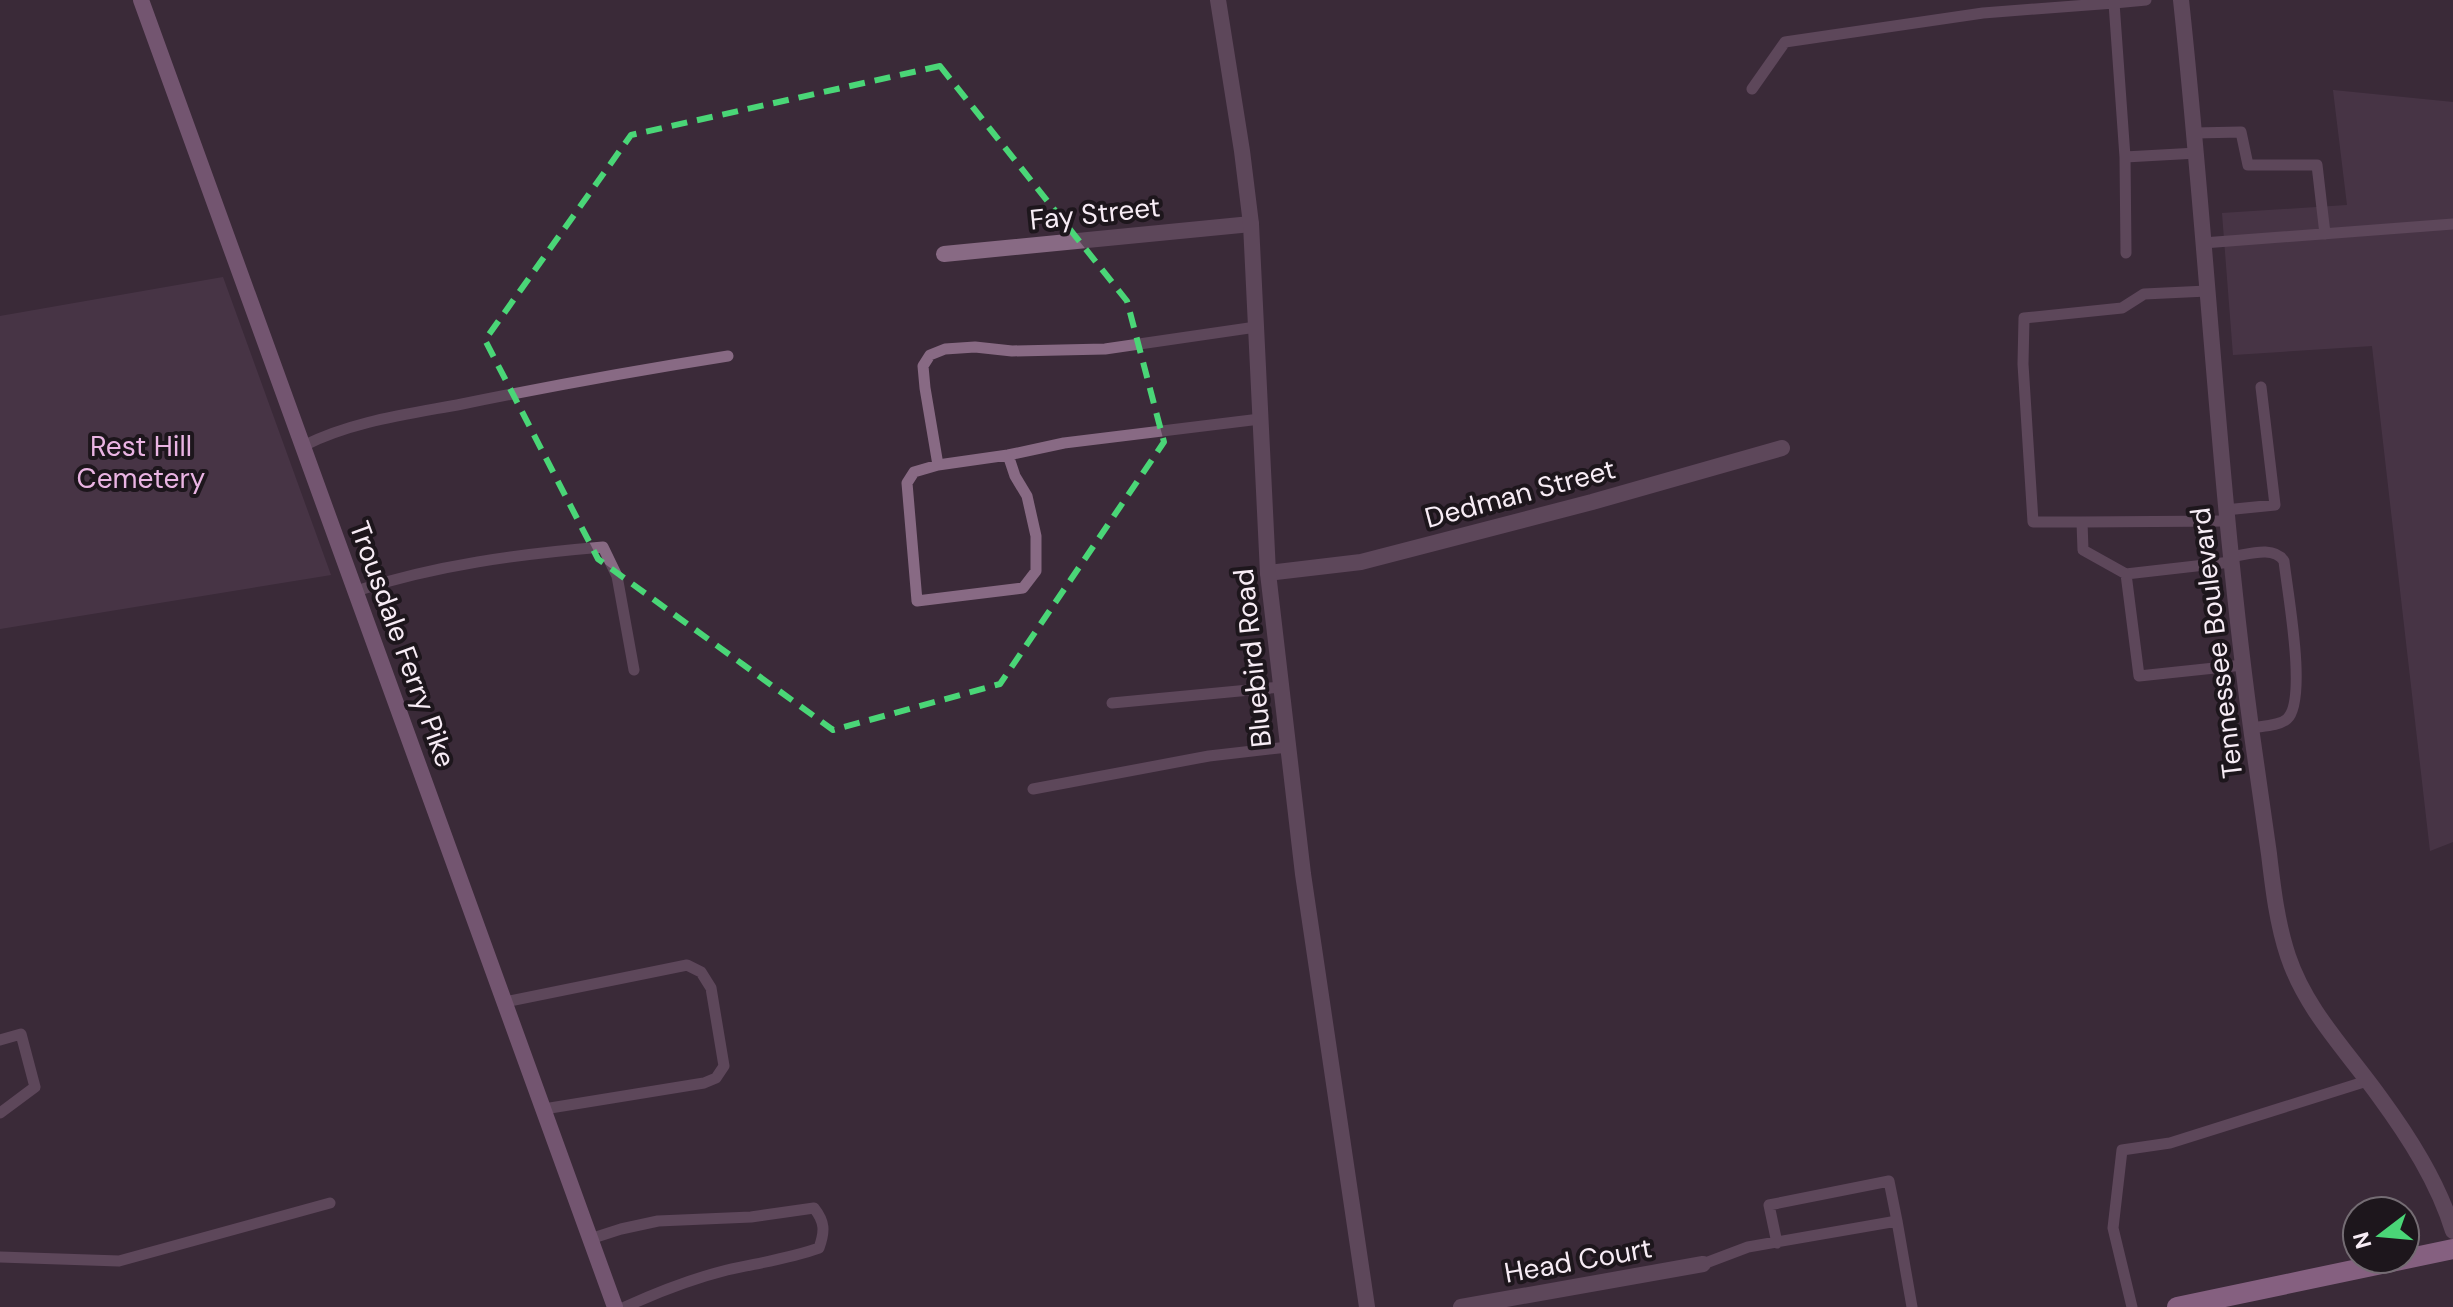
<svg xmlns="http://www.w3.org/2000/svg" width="2453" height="1307" viewBox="0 0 2453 1307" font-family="'DM Sans',sans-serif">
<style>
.green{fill:#574255}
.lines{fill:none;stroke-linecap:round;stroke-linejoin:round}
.service{stroke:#886a84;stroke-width:11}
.minor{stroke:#886a84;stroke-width:16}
.tertiary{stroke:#886a84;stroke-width:16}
.secondary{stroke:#b98ab4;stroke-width:16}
.primary{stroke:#dfa3d8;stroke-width:20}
.marked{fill:none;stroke:#4ad677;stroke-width:6;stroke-dasharray:16 10;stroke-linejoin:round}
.labels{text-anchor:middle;stroke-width:8;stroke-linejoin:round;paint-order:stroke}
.street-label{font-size:28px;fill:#f7ecf5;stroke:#1d161c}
.park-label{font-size:28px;fill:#eab4e3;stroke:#1d161c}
</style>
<rect width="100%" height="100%" fill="#3b2a39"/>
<path class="green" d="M2333 90 2453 102V842L2430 851 2372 346 2233 355 2222 213 2347 205Z
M223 277 331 575 0 629V316Z"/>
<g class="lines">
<path class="service" d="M2146 0 2114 3 2125 157 2197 153
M1752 89 1785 42 1983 13 2114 3
M2195 133 2241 132 2248 165H2317L2325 234
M2125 157 2126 253
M2203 243 2453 224
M303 446C352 421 409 414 462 404 551 386 639 370 728 356
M1008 455 1015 476 1027 496 1036 536V571L1023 588 917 601 907 483 914 472 938 465 1008 455 1064 443 1260 419
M938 465 925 388 923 366 930 355 945 349 975 347 1012 351 1105 349 1256 327
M2225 510 2275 505 2261 387
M2082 522 2226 521
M2230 557C2247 555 2273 545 2284 561 2287 590 2308 700 2287 719 2279 726 2262 726 2251 728
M2231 562 2126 574 2139 676 2243 665
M2126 574 2083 550 2082 522H2033L2023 364 2024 318 2122 308 2144 294 2207 291
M356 591C436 565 519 554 603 547L617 576 634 670
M1112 703 1281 687
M1033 789 1209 756 1288 747
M505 1002 687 965 701 972 711 988 724 1066 716 1078 704 1083 544 1109
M0 1040 21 1034 35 1087 0 1113
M590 1239 621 1229 658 1221 751 1217 814 1208C825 1222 825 1231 819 1248 788 1259 758 1263 727 1270 691 1279 658 1292 625 1307
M1777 1243 1769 1205 1889 1181 1897 1221
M0 1257 119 1261 330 1203
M1703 1264 1748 1247 1897 1221 1912 1307
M2132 1307 2113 1228 2122 1150 2170 1143 2367 1081"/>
<path class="minor" d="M2181 0C2207 240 2218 481 2250 720 2256 765 2263 810 2269 854 2273 888 2277 923 2288 956 2306 1010 2346 1050 2379 1096 2409 1137 2438 1182 2453 1231
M944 254 1251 224
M1268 573 1361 562 1592 502 1782 448
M1461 1307 1703 1264"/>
<path class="tertiary" d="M1218 0 1242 151 1251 224 1268 573 1303 874 1367 1307"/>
<path class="secondary" d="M141 0 615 1307"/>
<path class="primary" d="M2177 1307 2453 1249"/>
</g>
<path d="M0 0H2453V1307H0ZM940 66 1127 301 1164 442 1000 684 833 730 598 559 485 340 631 135Z" fill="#3b2a39" fill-opacity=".55" fill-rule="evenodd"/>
<path class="marked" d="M940 66 1127 301 1164 442 1000 684 833 730 598 559 485 340 631 135Z"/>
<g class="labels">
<g class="street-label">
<text transform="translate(1095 213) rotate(-6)" y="10">Fay Street</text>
<text transform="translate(1520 493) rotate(-15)" y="10">Dedman Street</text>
<text transform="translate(2216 643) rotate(-97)" y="10">Tennessee Boulevard</text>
<text transform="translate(403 644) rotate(70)" y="10">Trousdale Ferry Pike</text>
<text transform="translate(1252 658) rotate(-96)" y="10">Bluebird Road</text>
<text transform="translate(1578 1260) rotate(-10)" y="10">Head Court</text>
</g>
<g class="park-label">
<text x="141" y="456">Rest Hill<tspan x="141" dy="32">Cemetery</tspan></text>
</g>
</g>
<g transform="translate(2381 1235) rotate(254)"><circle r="38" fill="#1d161c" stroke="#746c73" stroke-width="2"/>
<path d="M0-6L14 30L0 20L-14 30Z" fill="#4ad677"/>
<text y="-12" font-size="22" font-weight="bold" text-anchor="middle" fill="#f7ecf5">N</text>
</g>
</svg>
